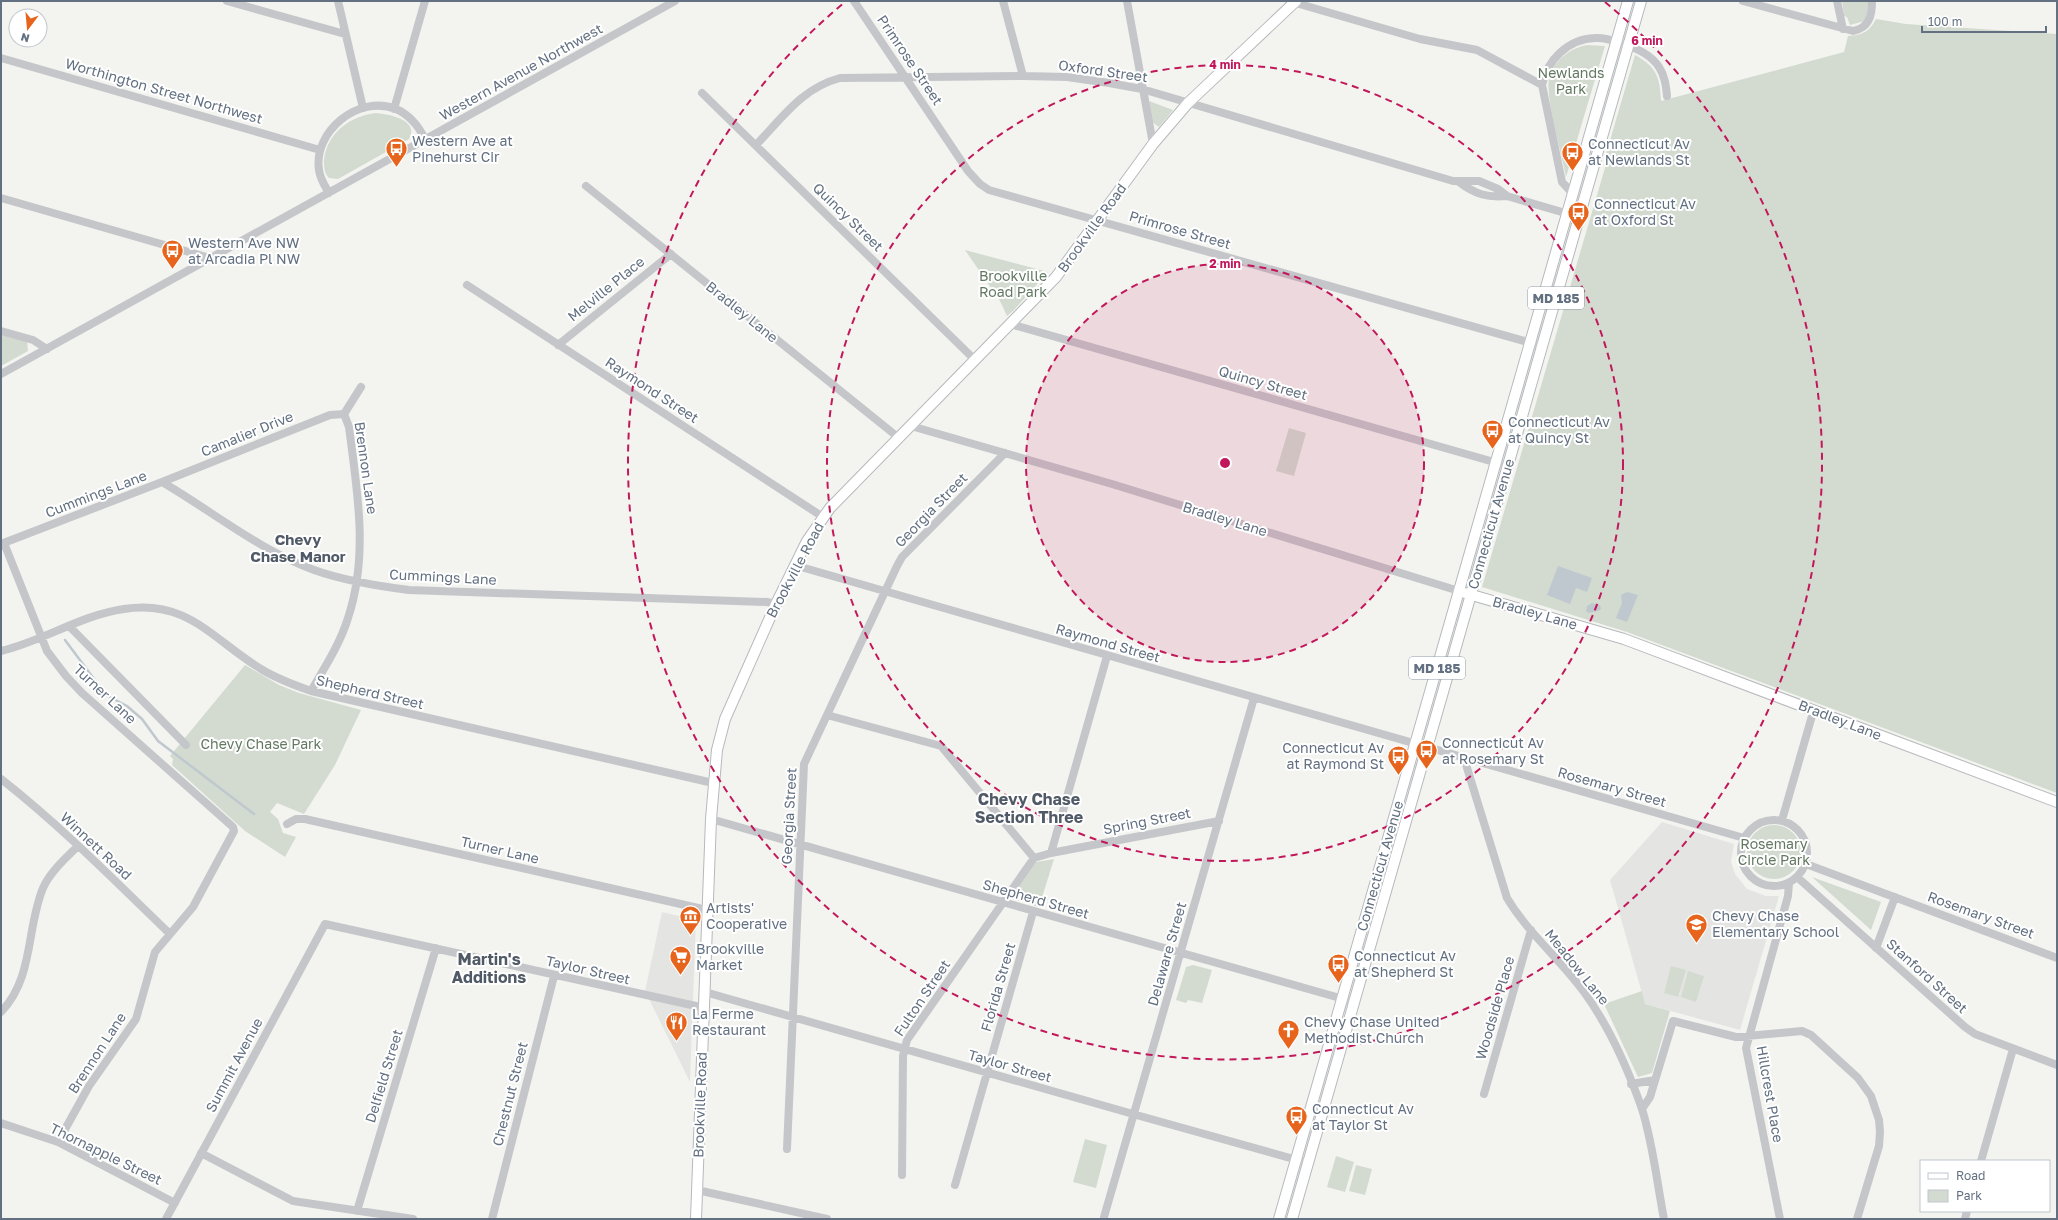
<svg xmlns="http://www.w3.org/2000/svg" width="2058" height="1220" viewBox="0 0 2058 1220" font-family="'Golos Text',sans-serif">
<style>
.built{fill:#e4e5e3}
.green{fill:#d3dbd0}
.water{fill:#bfc8ce}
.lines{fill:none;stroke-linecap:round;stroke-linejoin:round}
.stream{stroke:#bfc8ce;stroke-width:2.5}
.major-casing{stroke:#b6b9bd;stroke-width:12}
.minor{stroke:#c4c6ca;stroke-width:8}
.major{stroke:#fff;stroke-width:10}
.ring{fill:none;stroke:#c2185b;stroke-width:2;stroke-dasharray:7 5}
.labels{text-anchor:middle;stroke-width:4;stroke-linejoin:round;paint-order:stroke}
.shield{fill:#fff;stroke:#919ba7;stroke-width:1}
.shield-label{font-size:13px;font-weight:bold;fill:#627081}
.street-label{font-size:14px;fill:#627081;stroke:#fff}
.park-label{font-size:14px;fill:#637861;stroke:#fff}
.poi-label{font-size:14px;fill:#627081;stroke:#fff;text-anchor:start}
.neighbourhood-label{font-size:15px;font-weight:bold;fill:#505a66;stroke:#fff}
.quarter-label{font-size:16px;font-weight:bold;fill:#505a66;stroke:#fff}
.centre{fill:#c2185b;stroke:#fff;stroke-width:2}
.ring-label{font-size:12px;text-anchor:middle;font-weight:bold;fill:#c2185b;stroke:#fff;stroke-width:4;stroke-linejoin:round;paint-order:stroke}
</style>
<rect width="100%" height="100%" fill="#f3f4ef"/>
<path class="built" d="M1662 822 1734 844 1731 862 1735 874 1747 889 1766 896H1779L1740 1030 1645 1004 1610 880Z
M662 912 696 920 690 1082 645 991Z"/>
<path class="green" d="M1842 1H1869L1865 23 1861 22 1850 25 1847 17 1844 16Z
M1876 19 1906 24 2057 34V793L1627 632 1482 587 1607 161H1604L1635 55C1657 67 1660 78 1661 101L1844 52 1848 36C1863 35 1869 32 1876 19Z
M1587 45 1605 46 1566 177C1562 155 1545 97 1549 78 1553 61 1570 48 1587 45Z
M1149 101 1173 110 1159 127 1152 122Z
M376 113C389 114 420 120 409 139L338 179 329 178C324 173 324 167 324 160 327 133 350 116 376 113Z
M965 250 1048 272 1014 310 1007 316 1000 301Z
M1 333 27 340 28 351 1 366Z
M1289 428 1306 433 1294 476 1276 471Z
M245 665 279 685 299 693 361 710 335 765 304 814 277 803 270 812 278 819 283 833 296 837 285 857 245 831 172 765 173 759 170 756Z
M1747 852a27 27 0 1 1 54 0a27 27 0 1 1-54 0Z
M1054 859 1039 907 1017 900 1013 894 1036 862Z
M1812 877 1881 902 1871 930Z
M1193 965 1212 970 1202 1003 1188 1000 1186 1003 1176 1000 1186 967Z
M1671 966 1686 970 1678 997 1664 993Z
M1688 971 1704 976 1696 1002 1681 997Z
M1642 991 1645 1004 1670 1011 1652 1073 1638 1077 1604 1004Z
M1085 1139 1107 1145 1096 1188 1073 1182Z
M1336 1156 1354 1162 1345 1192 1327 1187Z
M1356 1165 1372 1169 1365 1195 1349 1191Z"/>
<path class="water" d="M1558 566 1592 578 1587 592 1576 588 1570 604 1547 595Z
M1627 592 1638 595 1627 622 1616 618 1622 603 1621 595Z
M1592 603 1600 605 1601 609 1598 611 1588 613 1586 611 1587 606Z"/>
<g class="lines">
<path class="stream" d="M65 640 106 695 127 706 142 719 158 741 254 814"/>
<defs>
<path id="major" d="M1465 593 1624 639 2057 802
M696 1219 711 819 717 750 725 719 776 604 807 541 830 508 1056 277 1153 144 1188 103 1296 1
M1279 1219 1628 1
M1292 1219 1641 1"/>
</defs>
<use href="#major" class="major-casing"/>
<path class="minor" d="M227 1 345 34
M338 1 363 108
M854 1 968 171 980 184 989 190 1542 346
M1003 1 1023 76
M1127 1 1153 144
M1289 1 1420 39 1477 50 1542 85
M1743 1 1853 31C1869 28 1872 16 1872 1
M1837 1 1843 29
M1 58 320 150
M702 93 975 360
M394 109 425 1
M756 145C782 118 802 88 840 78L1023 76 1067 77 1109 83 1142 89 1453 181H1479L1498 189 1507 196 1579 217
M1459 182C1475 194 1487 198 1507 196
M586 186 899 438
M329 193C325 186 320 179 319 170 313 132 358 94 396 109 410 115 419 127 425 139
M1573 194 1562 182 1542 85C1547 60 1568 39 1595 38 1605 37 1615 41 1624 44 1638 49 1651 55 1659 67 1665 76 1666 86 1667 96
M1 198 210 258
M467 285 823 517
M1010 324 1508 466
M1 331 33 340 47 349
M558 345 671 254
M1 374 675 1
M911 426 1112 484 1459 591
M162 482 330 415 344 414
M4 543 47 651 66 676 82 693 233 827 234 831 193 907 155 952 136 1019 89 1086 58 1142
M1 544 162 482C212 511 259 550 314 570 345 581 377 586 409 590L767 602 776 604
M794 565 1744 838
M70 627 186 745
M1 651C43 641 81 615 124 609 188 599 213 640 261 669 277 679 294 685 311 691L713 783
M311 691C325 667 340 644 348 618 369 555 357 490 349 427L344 414 361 387
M827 715 941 746 1034 858 1051 853 1219 821
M1464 758 1507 898C1528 933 1560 959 1584 992 1608 1025 1628 1069 1642 1109 1653 1144 1657 1183 1664 1219
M1 779C61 826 115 881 170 934
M711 819 1354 1002
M1741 853a33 33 0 1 1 66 0a33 33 0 1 1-66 0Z
M1782 820 1814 709
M287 824 296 819H305L707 910
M1051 853 1107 656
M1806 864 2057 958
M1797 877 1965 1027 1975 1034 2057 1065
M1876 948 1895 897
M705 992 1140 1116 1308 1163
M1 1012C34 978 26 929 43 888 50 872 65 859 78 846
M1631 1084 1655 1080
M1484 1094 1531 930
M1642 1109 1650 1097 1673 1021 1736 1037 1802 1031 1811 1035 1858 1078 1871 1096 1879 1120 1880 1132 1879 1146 1857 1219
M1 1123 58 1142 175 1203
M787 1149 804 764 897 566 902 557 1005 453
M201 1153 293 1201 413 1219
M1981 1161 2013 1049
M902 1175 903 1056 907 1040 1034 858
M955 1185 1033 912
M697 1190 827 1219
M357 1211 436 948
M1104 1217 1254 698
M166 1219 325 924 705 1008
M492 1219 554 976
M1780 1219 1746 1048 1788 896 1789 883
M1965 1219 1967 1211"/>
<use href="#major" class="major"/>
</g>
<circle cx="1225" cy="463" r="199" fill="#c2185b" fill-opacity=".12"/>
<g class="ring">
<circle cx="1225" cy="463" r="199"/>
<circle cx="1225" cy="463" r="398"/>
<path d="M1605 2A597 597 0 1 1 845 2"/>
</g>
<defs>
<symbol id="bus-pin" viewBox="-11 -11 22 30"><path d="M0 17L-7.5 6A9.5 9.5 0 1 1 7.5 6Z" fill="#e7641d" stroke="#fff"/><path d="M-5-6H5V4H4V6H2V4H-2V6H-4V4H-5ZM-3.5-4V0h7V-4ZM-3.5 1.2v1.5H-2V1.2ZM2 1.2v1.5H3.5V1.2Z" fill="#fff"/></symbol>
<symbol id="museum-pin" viewBox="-11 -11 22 30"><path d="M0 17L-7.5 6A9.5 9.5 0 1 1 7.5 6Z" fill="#e7641d" stroke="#fff"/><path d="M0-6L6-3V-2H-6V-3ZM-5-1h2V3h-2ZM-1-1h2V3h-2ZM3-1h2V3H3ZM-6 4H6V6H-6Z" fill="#fff"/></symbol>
<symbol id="school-pin" viewBox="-11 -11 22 30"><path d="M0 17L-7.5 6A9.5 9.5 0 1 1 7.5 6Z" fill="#e7641d" stroke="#fff"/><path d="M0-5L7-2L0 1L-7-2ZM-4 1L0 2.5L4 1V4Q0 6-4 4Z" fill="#fff"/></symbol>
<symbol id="supermarket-pin" viewBox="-11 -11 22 30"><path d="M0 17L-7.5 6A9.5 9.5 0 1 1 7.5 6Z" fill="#e7641d" stroke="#fff"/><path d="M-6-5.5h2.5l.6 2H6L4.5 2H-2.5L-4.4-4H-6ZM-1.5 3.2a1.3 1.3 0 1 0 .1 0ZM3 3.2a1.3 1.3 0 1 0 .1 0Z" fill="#fff"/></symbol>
<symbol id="restaurant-pin" viewBox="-11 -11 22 30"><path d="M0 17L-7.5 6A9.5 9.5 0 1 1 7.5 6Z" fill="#e7641d" stroke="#fff"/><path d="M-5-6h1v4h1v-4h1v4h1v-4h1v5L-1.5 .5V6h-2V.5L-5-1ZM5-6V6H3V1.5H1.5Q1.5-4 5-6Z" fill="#fff"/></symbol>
<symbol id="church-pin" viewBox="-11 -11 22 30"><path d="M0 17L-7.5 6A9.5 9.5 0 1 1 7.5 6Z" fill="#e7641d" stroke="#fff"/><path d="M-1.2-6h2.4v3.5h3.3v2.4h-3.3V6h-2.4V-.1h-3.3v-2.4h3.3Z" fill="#fff"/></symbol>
</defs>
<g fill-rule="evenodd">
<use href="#bus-pin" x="384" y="136" width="25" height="34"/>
<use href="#bus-pin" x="1560" y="140" width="25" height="34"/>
<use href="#bus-pin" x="1566" y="200" width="25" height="34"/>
<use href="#bus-pin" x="160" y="238" width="25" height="34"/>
<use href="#bus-pin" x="1480" y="418" width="25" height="34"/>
<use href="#bus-pin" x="1414" y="738" width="25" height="34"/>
<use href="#bus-pin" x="1386" y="744" width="25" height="34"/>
<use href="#museum-pin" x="678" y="904" width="25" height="34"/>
<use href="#school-pin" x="1684" y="912" width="25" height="34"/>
<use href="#supermarket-pin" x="668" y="944" width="25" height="34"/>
<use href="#bus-pin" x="1326" y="952" width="25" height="34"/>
<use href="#restaurant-pin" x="664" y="1010" width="25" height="34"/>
<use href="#church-pin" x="1276" y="1018" width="25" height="34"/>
<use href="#bus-pin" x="1284" y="1104" width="25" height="34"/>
</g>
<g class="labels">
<g class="shield">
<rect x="1528" y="287" width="56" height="22" rx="3"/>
<rect x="1409" y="657" width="56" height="22" rx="3"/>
</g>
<g class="shield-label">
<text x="1556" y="303">MD 185</text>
<text x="1437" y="673">MD 185</text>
</g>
<g class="street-label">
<text transform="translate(910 60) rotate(56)" y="5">Primrose Street</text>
<text transform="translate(1103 71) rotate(8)" y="5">Oxford Street</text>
<text transform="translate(521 72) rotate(-29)" y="5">Western Avenue Northwest</text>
<text transform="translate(164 91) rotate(16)" y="5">Worthington Street Northwest</text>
<text transform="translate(848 217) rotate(44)" y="5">Quincy Street</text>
<text transform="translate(1092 228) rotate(-54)" y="5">Brookville Road</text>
<text transform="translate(1180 230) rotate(16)" y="5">Primrose Street</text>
<text transform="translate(606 289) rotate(-39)" y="5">Melville Place</text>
<text transform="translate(742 312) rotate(39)" y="5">Bradley Lane</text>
<text transform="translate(1263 383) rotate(16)" y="5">Quincy Street</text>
<text transform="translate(652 390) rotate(33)" y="5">Raymond Street</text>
<text transform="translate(247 434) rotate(-22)" y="5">Camalier Drive</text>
<text transform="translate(366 468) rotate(82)" y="5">Brennon Lane</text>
<text transform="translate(96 494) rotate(-21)" y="5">Cummings Lane</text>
<text transform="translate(931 510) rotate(-46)" y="5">Georgia Street</text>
<text transform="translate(1225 519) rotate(17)" y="5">Bradley Lane</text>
<text transform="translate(1491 524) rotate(-74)" y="5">Connecticut Avenue</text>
<text transform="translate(795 570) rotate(-62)" y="5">Brookville Road</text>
<text transform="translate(443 577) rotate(3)" y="5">Cummings Lane</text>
<text transform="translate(1535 613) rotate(16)" y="5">Bradley Lane</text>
<text transform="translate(1108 643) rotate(16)" y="5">Raymond Street</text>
<text transform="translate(370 692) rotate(13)" y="5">Shepherd Street</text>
<text transform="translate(105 694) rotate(43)" y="5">Turner Lane</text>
<text transform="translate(1840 720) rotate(21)" y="5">Bradley Lane</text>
<text transform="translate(1612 787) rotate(16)" y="5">Rosemary Street</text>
<text transform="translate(789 816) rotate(-87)" y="5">Georgia Street</text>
<text transform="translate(1147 821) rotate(-11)" y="5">Spring Street</text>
<text transform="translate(96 846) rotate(43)" y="5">Winnett Road</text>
<text transform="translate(500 850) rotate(13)" y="5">Turner Lane</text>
<text transform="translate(1380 866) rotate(-74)" y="5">Connecticut Avenue</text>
<text transform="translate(1036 899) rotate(16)" y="5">Shepherd Street</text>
<text transform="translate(1981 915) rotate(20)" y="5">Rosemary Street</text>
<text transform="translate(1167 954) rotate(-74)" y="5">Delaware Street</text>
<text transform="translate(1577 967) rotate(51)" y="5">Meadow Lane</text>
<text transform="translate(588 970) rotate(13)" y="5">Taylor Street</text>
<text transform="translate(1927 976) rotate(42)" y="5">Stanford Street</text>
<text transform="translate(998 987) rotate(-74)" y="5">Florida Street</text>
<text transform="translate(922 998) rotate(-56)" y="5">Fulton Street</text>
<text transform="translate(1495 1008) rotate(-74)" y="5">Woodside Place</text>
<text transform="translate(97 1053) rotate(-57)" y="5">Brennon Lane</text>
<text transform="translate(234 1065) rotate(-62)" y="5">Summit Avenue</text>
<text transform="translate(1010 1066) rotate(16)" y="5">Taylor Street</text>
<text transform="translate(384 1076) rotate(-73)" y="5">Delfield Street</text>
<text transform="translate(510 1094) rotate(-76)" y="5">Chestnut Street</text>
<text transform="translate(1770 1094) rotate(80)" y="5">Hillcrest Place</text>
<text transform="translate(700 1105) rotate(-88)" y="5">Brookville Road</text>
<text transform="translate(106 1154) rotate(26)" y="5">Thornapple Street</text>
</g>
<g class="park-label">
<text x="1571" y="78">Newlands<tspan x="1571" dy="16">Park</tspan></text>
<text x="1013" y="281">Brookville<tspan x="1013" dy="16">Road Park</tspan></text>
<text x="261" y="749">Chevy Chase Park</text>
<text x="1774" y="849">Rosemary<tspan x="1774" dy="16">Circle Park</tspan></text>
</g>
<g class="poi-label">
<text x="412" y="146">Western Ave at<tspan x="412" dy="16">Pinehurst Cir</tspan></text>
<text x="1588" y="149">Connecticut Av<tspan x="1588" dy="16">at Newlands St</tspan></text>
<text x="1594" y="209">Connecticut Av<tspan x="1594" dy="16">at Oxford St</tspan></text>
<text x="188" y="248">Western Ave NW<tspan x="188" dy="16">at Arcadia Pl NW</tspan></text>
<text x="1508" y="427">Connecticut Av<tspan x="1508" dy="16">at Quincy St</tspan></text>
<text x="1442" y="748">Connecticut Av<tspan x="1442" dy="16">at Rosemary St</tspan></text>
<text x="1384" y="753" text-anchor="end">Connecticut Av<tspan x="1384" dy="16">at Raymond St</tspan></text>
<text x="706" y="913">Artists'<tspan x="706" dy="16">Cooperative</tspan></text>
<text x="1712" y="921">Chevy Chase<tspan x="1712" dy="16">Elementary School</tspan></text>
<text x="696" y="954">Brookville<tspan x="696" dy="16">Market</tspan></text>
<text x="1354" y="961">Connecticut Av<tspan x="1354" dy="16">at Shepherd St</tspan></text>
<text x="692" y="1019">La Ferme<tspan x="692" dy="16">Restaurant</tspan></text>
<text x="1304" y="1027">Chevy Chase United<tspan x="1304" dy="16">Methodist Church</tspan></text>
<text x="1312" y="1114">Connecticut Av<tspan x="1312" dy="16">at Taylor St</tspan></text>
</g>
<g class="neighbourhood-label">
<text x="298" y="545">Chevy<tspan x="298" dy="17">Chase Manor</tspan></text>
</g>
<g class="quarter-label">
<text x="1029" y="805">Chevy Chase<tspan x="1029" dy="18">Section Three</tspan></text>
<text x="489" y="965">Martin's<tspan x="489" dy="18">Additions</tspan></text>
</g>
</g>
<circle cx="1225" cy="463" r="6" class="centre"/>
<g class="ring-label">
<text x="1647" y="45">6 min</text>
<text x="1225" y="69">4 min</text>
<text x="1225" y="268">2 min</text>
</g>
<rect width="2058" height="1220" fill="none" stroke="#627081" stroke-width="4"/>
<rect x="1920" y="1160" width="130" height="52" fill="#ffffff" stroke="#c0c6cd"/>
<rect x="1928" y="1173" width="20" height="6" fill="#ffffff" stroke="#c0c6cd"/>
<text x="1956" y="1180" font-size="12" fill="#627081">Road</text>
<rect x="1928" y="1190" width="20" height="12" fill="#d3dbd0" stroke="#c0c6cd"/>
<text x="1956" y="1200" font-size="12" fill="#627081">Park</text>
<g transform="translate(28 28) rotate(196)"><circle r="19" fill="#ffffff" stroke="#c0c6cd"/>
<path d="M0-3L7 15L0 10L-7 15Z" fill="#e7641d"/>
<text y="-6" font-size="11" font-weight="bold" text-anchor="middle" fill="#627081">N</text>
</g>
<path d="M1922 26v6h124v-6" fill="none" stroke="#627081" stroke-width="2"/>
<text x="1928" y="26" font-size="12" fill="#627081" stroke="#ffffff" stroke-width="3" paint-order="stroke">100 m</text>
</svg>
